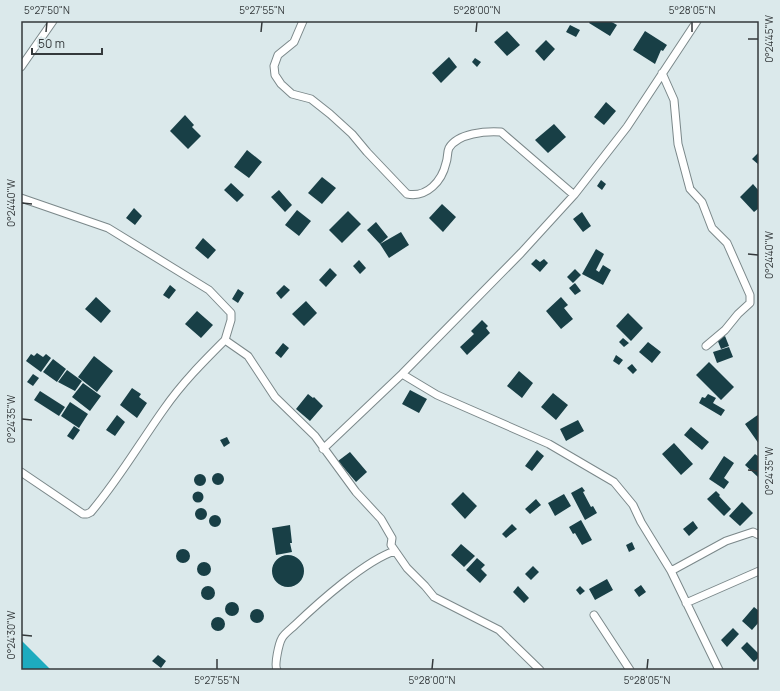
<svg xmlns="http://www.w3.org/2000/svg" width="780" height="691" viewBox="0 0 780 691" font-family="Manrope,sans-serif">
<style>
.water{fill:#1dabbf}
.building{fill:#183f46}
.lines{fill:none;stroke-linecap:round;stroke-linejoin:round}
.street-casing{stroke:#7b888a;stroke-width:9}
.street{stroke:#fff;stroke-width:7}
.ticks{fill:none;stroke:#34393b;stroke-width:1.5}
.neatline{fill:none;stroke:#34393b;stroke-width:1.5}
.ticks-label{font-size:10px;text-anchor:middle;fill:#34393b}
</style>
<rect width="100%" height="100%" fill="#dbe9eb"/>
<path class="water" d="M21 640 51 670H21Z"/>
<path class="building" d="M590 21H610L617 25 610 36 589 23Z
M570 25 580 30 576 37 566 32Z
M507 31 520 45 507 56 494 42Z
M645 31 667 45 663 51 661 50 655 64 633 50Z
M546 40 555 49 544 61 535 51Z
M449 57 457 67 441 83 432 73Z
M475 58 481 62 477 67 472 62Z
M606 102 616 111 604 125 594 117Z
M185 115 194 125 192 127 201 136 188 149 170 131Z
M554 124 566 137 548 153 535 140Z
M247 150 262 162 249 178 234 167Z
M759 152V165L752 159Z
M322 177 336 188 322 204 308 193Z
M601 180 606 184 602 190 597 186Z
M231 183 244 195 237 202 224 190Z
M753 184 759 191V208L754 212 740 197Z
M279 190 292 205 285 212 271 197Z
M442 204 456 217 443 232 429 218Z
M134 208 142 216 135 225 126 218Z
M297 210 311 221 299 236 285 225Z
M348 211 361 224 342 243 329 230Z
M582 212 591 226 583 232 573 219Z
M376 222 388 237 380 244 367 230Z
M401 232 409 245 389 258 380 244Z
M203 238 216 250 208 259 195 248Z
M596 249 604 254 596 270 599 272 603 265 611 270 603 285 582 274Z
M536 259 540 262 544 259 548 263 540 272 531 264Z
M359 260 366 268 360 274 353 266Z
M330 268 337 275 326 287 319 280Z
M575 269 581 275 573 283 567 277Z
M575 283 581 291 575 295 569 288Z
M170 285 176 290 169 299 163 295Z
M284 285 290 290 281 299 276 293Z
M238 289 244 293 238 303 232 299Z
M96 297 111 311 101 323 85 309Z
M561 297 568 305 564 308 573 319 561 329 546 311Z
M306 301 317 313 304 326 292 314Z
M197 311 213 325 201 338 185 324Z
M628 313 643 328 631 341 616 326Z
M482 320 488 326 486 328 490 333 467 355 460 347 474 334 471 331Z
M725 336 729 346 721 349 717 339Z
M623 338 629 343 624 347 619 342Z
M648 342 661 352 652 363 639 352Z
M283 343 289 348 281 358 275 353Z
M729 347 733 357 717 363 713 352Z
M37 353 43 357 46 354 51 358 41 372 26 361 31 354 34 356Z
M616 355 623 360 619 365 613 361Z
M94 356 113 371 97 392 78 377Z
M53 359 66 369 57 382 43 372Z
M709 362 734 387 721 400 696 375Z
M632 364 637 370 633 374 627 368Z
M67 370 82 381 75 391 58 382Z
M519 371 533 383 522 398 507 386Z
M33 374 39 378 33 386 27 382Z
M83 383 101 396 90 411 72 397Z
M132 388 141 394 139 397 147 403 137 418 120 405Z
M410 390 427 399 419 413 402 404Z
M40 391 65 407 59 416 34 400Z
M553 393 568 405 556 420 541 407Z
M308 394 313 398 314 397 323 406 310 421 296 409Z
M708 394 716 398 713 403 725 410 721 416 699 403 702 397 705 398Z
M70 402 88 414 79 428 61 416Z
M759 414V444L745 424Z
M117 415 125 422 115 436 106 430Z
M578 420 584 431 566 441 560 429Z
M74 426 80 430 73 440 67 436Z
M691 427 709 442 702 450 684 435Z
M227 437 230 443 224 447 220 440Z
M674 443 693 464 681 475 662 454Z
M537 450 544 456 532 471 525 466Z
M350 452 367 472 356 482 338 461Z
M755 454 759 457V478L745 465Z
M724 456 734 463 724 478 729 482 724 489 709 479Z
M212 479a6 6 0 1 1 12 0a6 6 0 1 1-12 0Z
M194 480a6 6 0 1 1 12 0a6 6 0 1 1-12 0Z
M582 487 585 491 583 492 591 507 593 506 597 513 585 520 571 493Z
M716 491 720 495 719 496 731 509 724 516 707 499Z
M192.5 497a5.5 5.5 0 1 1 11 0a5.5 5.5 0 1 1-11 0Z
M463 492 477 506 465 519 451 504Z
M564 494 571 506 555 516 548 503Z
M536 499 541 505 530 514 525 509Z
M742 502 753 513 740 526 729 516Z
M195 514a6 6 0 1 1 12 0a6 6 0 1 1-12 0Z
M209 521a6 6 0 1 1 12 0a6 6 0 1 1-12 0Z
M581 520 592 540 582 545 575 533 573 534 569 527Z
M693 521 698 528 689 536 683 529Z
M512 524 517 529 506 538 502 534Z
M290 525 292 543H290L292 552 276 555 272 528Z
M632 542 635 549 629 552 626 545Z
M461 544 475 556 464 567 451 555Z
M176 556a7 7 0 1 1 14 0a7 7 0 1 1-14 0Z
M272 571a16 16 0 1 1 32 0a16 16 0 1 1-32 0Z
M477 558 485 565 481 569 487 575 480 583 466 570Z
M197 569a7 7 0 1 1 14 0a7 7 0 1 1-14 0Z
M533 566 539 572 531 580 525 574Z
M607 579 613 590 595 600 589 589Z
M641 585 646 592 639 597 634 590Z
M518 586 529 598 524 603 513 592Z
M580 586 585 591 580 595 576 590Z
M201 593a7 7 0 1 1 14 0a7 7 0 1 1-14 0Z
M225 609a7 7 0 1 1 14 0a7 7 0 1 1-14 0Z
M754 607 759 611V622L752 630 742 621Z
M250 616a7 7 0 1 1 14 0a7 7 0 1 1-14 0Z
M211 624a7 7 0 1 1 14 0a7 7 0 1 1-14 0Z
M733 628 739 634 727 647 721 640Z
M747 642 759 654V657L754 662 741 648Z
M158 655 166 661 161 668 152 661Z"/>
<g class="lines">
<defs>
<path id="street" d="M303 21 294 42 278 55 274 66 275 75 281 84 292 94 311 99 330 114 352 134 367 152 407 194C427 198 442 181 446 163 448 158 447 152 449 148 458 133 486 131 501 132L574 195
M21 67 53 21
M662 73 674 100 678 144 690 189 702 202 712 228 727 243 750 295V303L738 314 725 330 706 346
M21 198 108 228 209 290 231 313V320L225 340 248 356 275 397 315 436 356 492 381 519 392 538 391 545 407 568 425 586 434 597 499 630 540 670
M402 374 437 395 549 444 614 482 633 505 641 522 671 571 719 670
M323 449 402 374 521 253 574 195 627 127 697 21
M21 472 83 514H87L91 512C119 479 139 444 164 409 182 383 203 362 225 340
M671 571 726 541 753 532 759 535
M686 603 759 571
M594 615 630 670
M277 670C274 665 279 643 282 638 285 633 291 629 295 625 318 603 366 560 395 551"/>
</defs>
<use href="#street" class="street-casing"/>
<use href="#street" class="street"/>
</g>
<path class="ticks" d="M46 32 47 22M261 32 262 22M476 32 477 22M692 32V22M748 39H758M22 203 32 204M748 254 758 255M22 419 32 420M748 470 758 471M22 635 32 636M217 669V659M432 669 433 659M647 669 648 659"/>
<rect width="780" height="691" fill="none" stroke="#dbe9eb" stroke-width="44"/>
<path d="M32 48v6h70v-6" fill="none" stroke="#34393b" stroke-width="2"/>
<text x="38" y="48" font-size="12" fill="#34393b" stroke="#dbe9eb" stroke-width="3" paint-order="stroke">50 m</text>
<rect x="22" y="22" width="736" height="647" class="neatline"/>
<g class="ticks-label">
<text x="47" y="14">5°27'50"N</text>
<text x="262" y="14">5°27'55"N</text>
<text x="477" y="14">5°28'00"N</text>
<text x="692" y="14">5°28'05"N</text>
<text transform="translate(769 39) rotate(-90)" y="4">0°24'45"W</text>
<text transform="translate(11 203) rotate(-90)" y="4">0°24'40"W</text>
<text transform="translate(769 255) rotate(-90)" y="4">0°24'40"W</text>
<text transform="translate(11 419) rotate(-90)" y="4">0°24'35"W</text>
<text transform="translate(769 471) rotate(-90)" y="4">0°24'35"W</text>
<text transform="translate(11 635) rotate(-90)" y="4">0°24'30"W</text>
<text x="217" y="684">5°27'55"N</text>
<text x="432" y="684">5°28'00"N</text>
<text x="647" y="684">5°28'05"N</text>
</g>
</svg>
